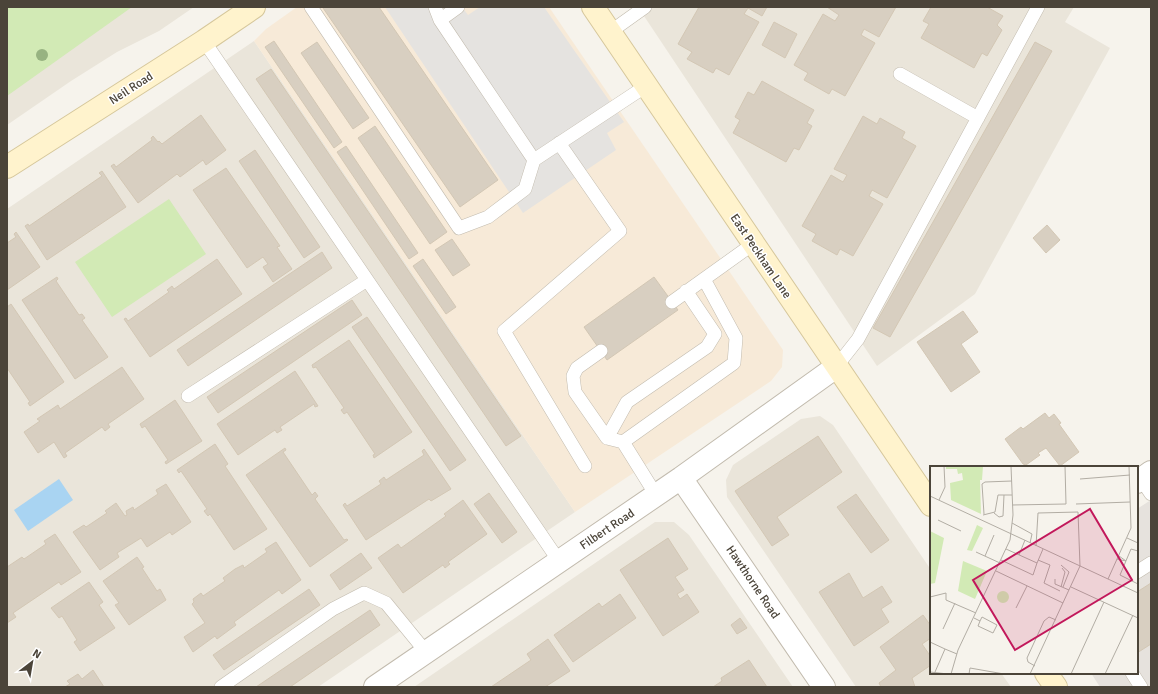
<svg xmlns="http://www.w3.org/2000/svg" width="1158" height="694" viewBox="0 0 1158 694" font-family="Signika,sans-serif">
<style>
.residential{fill:#eae5da}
.commercial{fill:#f7ead8}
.industrial{fill:#e6e2dd}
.green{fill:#d2eab5}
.parking{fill:#e5e3e0}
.water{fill:#a9d4f2}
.building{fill:#d8cfc1;stroke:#d3c7b4}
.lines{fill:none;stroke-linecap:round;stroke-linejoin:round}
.lane-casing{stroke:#c2bbae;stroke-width:14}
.street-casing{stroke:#c2bbae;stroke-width:24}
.secondary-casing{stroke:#d6c79b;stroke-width:24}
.lane{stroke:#fff;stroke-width:13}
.street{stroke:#fff;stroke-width:22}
.secondary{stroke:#fff3cd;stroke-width:22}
.tree{fill:#97b381}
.labels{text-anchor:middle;stroke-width:3;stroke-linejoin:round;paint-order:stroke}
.street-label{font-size:12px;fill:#4b4439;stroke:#fff}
.inset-road{fill:none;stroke:#b2ada4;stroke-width:1}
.view{fill:#c2185b;fill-opacity:0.15;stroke:#c2185b;stroke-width:2}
.inset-edge{fill:none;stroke:#4b4439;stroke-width:2}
</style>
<rect width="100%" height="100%" fill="#f6f3ec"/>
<path class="residential" d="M7 7H194L159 31 117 52 71 81 7 125Z
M638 7H1074L1065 22 1110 48 975 294 877 366Z
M254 41 575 512 318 687H7V209Z
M820 416 833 425 931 570V673H1001L1011 687H856L727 497 726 480 733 465 801 419Z
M655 522H674L689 535 793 687H414Z"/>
<path class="commercial" d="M297 7H549L783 350 782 367 771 381 575 512 254 41 266 29Z"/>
<path class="industrial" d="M1151 500V687H1100L1091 673H1137V509Z"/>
<path class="green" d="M7 7H132L7 96Z
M169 199 206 254 112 317 75 262Z"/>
<path class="parking" d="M385 7H462L468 15 480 7H544L624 122 607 133 616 150 523 213Z"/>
<path class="water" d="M59 479 73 500 28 531 14 510Z"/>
<path class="building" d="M324 7H379L498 180 460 207 323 8Z
M699 7H767L762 16 748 8 744 14 759 22 729 75 716 68 713 73 687 59 692 52 678 44Z
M827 7H896L879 37 864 29 861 35 875 43 845 96 832 89 829 94 804 80 808 73 794 65 823 14 835 21 839 15Z
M931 7H987L1003 16 997 25 1002 30 987 56 982 53 974 68 921 38 929 24 923 21Z
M774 22 797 34 785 58 762 45Z
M274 41 342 142 334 148 265 47Z
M317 42 369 118 353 129 301 53Z
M1035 42 1052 51 890 337 873 328Z
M271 69 521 436 506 446 256 79Z
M762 81 814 110 807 123 812 126 799 150 794 148 786 162 733 133 740 120 735 117 748 92 754 95Z
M201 115 226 150 206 165 203 160 180 177 177 174 138 203 111 166 114 164 116 167 152 140 151 138 153 136 158 142 159 141 162 144Z
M863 116 877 124 880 118 905 132 902 138 916 146 887 198 872 190 869 196 883 204 853 256 840 249 837 255 812 241 816 234 802 226 831 175 843 182 847 175 834 169Z
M375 126 447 232 430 244 358 138Z
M346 146 418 253 409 259 337 152Z
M255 150 320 247 304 258 239 161Z
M226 168 280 246 277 247 292 269 273 282 263 267 268 264 263 257 247 268 193 190Z
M102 171 126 207 47 260 25 226 28 224 29 226 102 176 99 173Z
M1047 225 1060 240 1046 253 1033 238Z
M16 232 40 267 7 290V243L16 237 14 234Z
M452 239 470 265 453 276 435 250Z
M322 252 332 268 188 366 177 350Z
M217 259 242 294 150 357 124 319 126 318 128 321 169 292 167 290 172 286 174 289Z
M423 259 456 307 446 314 413 266Z
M57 277 58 279 56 281 79 315 82 314 85 318 82 320 108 357 75 379 22 300Z
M654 277 678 310 607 360 584 327Z
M352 300 362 315 218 413 207 397Z
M11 304 64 382 30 406 28 403 30 402 7 368V307Z
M963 311 978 332 961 344 980 372 951 392 917 342Z
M367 317 466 460 450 471 352 327Z
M349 340 412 432 374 458 373 455 375 454 347 412 344 414 341 410 344 408 316 367 313 368 312 365Z
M122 367 144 399 108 424 110 427 105 431 102 427 65 453 67 456 64 458 54 442 38 453 24 432 40 421 37 419 58 405 60 409Z
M295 371 318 406 315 407 314 404 280 427 282 430 277 433 275 430 238 455 217 424Z
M175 400 202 441 166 464 165 462 168 460 145 426 142 428 140 424Z
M1045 413 1049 418 1054 414 1061 423 1059 424 1079 452 1060 466 1046 448 1038 453 1040 455 1026 465 1023 464 1005 439 1021 427 1023 429Z
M818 436 842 472 777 517 789 535 772 546 735 491Z
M215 444 228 464 225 466 267 529 234 550 210 514 208 516 204 511 207 509 181 471 179 473 177 470Z
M285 448 286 450 283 452 312 495 315 492 318 496 315 499 344 540 347 539 348 540 310 567 246 475Z
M424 449 451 489 431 501 429 499 366 540 343 505 345 503 347 506 381 484 379 481 384 477 386 480 424 455 422 451Z
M166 484 191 522 172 535 170 532 147 547 141 538 117 553 119 557 100 570 73 532 84 525 86 527 107 513 105 511 116 503 125 516 127 515 126 511 133 507 134 510 158 494 156 490Z
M489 493 517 532 502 543 474 504Z
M856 494 889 540 871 553 837 507Z
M463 500 487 534 448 562 450 564 445 568 443 565 403 593 378 558 398 544 401 548 446 516 444 514Z
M55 534 81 572 61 585 59 582 13 613 16 617 7 623V567L22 557 24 559 46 544 44 541Z
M668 538 688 569 675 577 684 590 677 594 680 599 687 594 699 612 663 636 620 570Z
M276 542 301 580 282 594 279 590 234 622 236 625 217 639 215 636 193 652 184 637 205 623 192 604 194 602 193 599 201 593 203 596 225 581 223 578 235 569 243 565 244 568 267 552 265 549Z
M361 553 372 568 340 590 330 575Z
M137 557 144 567 142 568 157 591 160 589 166 600 129 625 115 605 119 603 103 581Z
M849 573 863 598 882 586 892 602 881 609 889 622 854 646 819 592Z
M89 582 103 602 99 605 115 628 80 651 74 642 77 640 62 616 59 618 51 608Z
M1151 583V644L1137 653V592Z
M309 589 320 605 224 670 213 655Z
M620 594 636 618 573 662 554 635 599 603 602 607Z
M370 610 380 625 290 687H256Z
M923 615 931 626V638L922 644 931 657V665L912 678 915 687H881L879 683 896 670 880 647Z
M740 618 747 628 737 634 731 625Z
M548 639 570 671 545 687H491L531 660 527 654Z
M749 660 767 687H713L722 681 721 678Z
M93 670 104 687H65L70 684 67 681 78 674 82 679Z"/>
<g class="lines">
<defs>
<path id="lane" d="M311 7 459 228 488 217 525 189 534 160
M435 7 440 20 534 160 646 86
M440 20 458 7
M610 32 645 7
M204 41 559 561
M900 74 978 118
M559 143 620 231 504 331 585 466
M672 302 753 244
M601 351 577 368 573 376 575 392 607 438 623 442 656 495
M836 367 858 339 1038 7
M188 396 367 280
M607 438 627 402 707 347 715 334 686 291
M623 442 734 363 736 338 704 279
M1141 479 1151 494
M1137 572 1151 563
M1132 673 1141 687
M221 687 333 609 364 593 386 603 426 652"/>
<path id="street" d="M681 478 824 687
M1137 482 1151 472
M375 687 681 478 836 367"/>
<path id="secondary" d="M593 7 931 505
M7 167 204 41 254 7
M1046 673 1056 687"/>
</defs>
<use href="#lane" class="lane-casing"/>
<use href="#street" class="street-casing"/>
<use href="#secondary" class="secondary-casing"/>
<use href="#lane" class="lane"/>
<use href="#street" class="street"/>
<use href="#secondary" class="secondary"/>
</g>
<circle class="tree" cx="42" cy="55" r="6"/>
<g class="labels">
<g class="street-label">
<text transform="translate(131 88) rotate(-33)" y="4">Neil Road</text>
<text transform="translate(761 256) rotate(56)" y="4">East Peckham Lane</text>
<text transform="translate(607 529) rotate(-34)" y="4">Filbert Road</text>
<text transform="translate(753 582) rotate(56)" y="4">Hawthorne Road</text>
</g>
</g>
<g transform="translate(930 466)">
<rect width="208" height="208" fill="#f6f3ec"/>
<path d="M16 0H53L52 14H50L51 48 21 34 20 17 33 14 32 7 28 8 27 3H16ZM47 59 53 62 42 85 37 84ZM0 65 14 72 5 117 0 118ZM33 95 57 105 45 133 28 125ZM67 131a6 6 0 1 1 12 0a6 6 0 1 1-12 0Z" fill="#d2eab5"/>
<path class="inset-road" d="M150 13 200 9M0 30 208 127M9 34 15 21 14 0M146 38 200 36M82 39 136 38 135 0M64 47 69 51 73 50 74 29M54 48 52 18 55 16 82 15M53 49 65 46 68 29H82M8 54 31 65M82 57 102 68 100 77M197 72 208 77M76 83 107 97 113 83M208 85 201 83 190 109 208 118M46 86 70 97M89 89 95 74M55 90 64 69M187 93 196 95 189 90M71 94 103 109 107 97M108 94 120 99 114 117 130 125M131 99 139 106 133 121M66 105 133 137M125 113V118L139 124M178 113 201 62 199 0M131 121 135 106 132 102M141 121 208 152M0 131 16 127V134L46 147M86 142 97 120M44 152 50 155 48 160 63 167 67 159 52 151 50 155M13 163 25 137M0 176 15 183 5 206M15 183 27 188M105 200 98 196 97 192 114 155 119 151 126 154M0 206 18 208M21 208 28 184 80 74 83 49 81 0M39 208 40 202 74 208M100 208 150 100 148 46 108 47 106 80M141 208 174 136M175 208 203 149"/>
<path class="view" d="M160 43 202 114 85 184 43 114Z"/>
<rect width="208" height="208" class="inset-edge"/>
</g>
<rect width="1158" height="694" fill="none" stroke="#4b4439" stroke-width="16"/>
<g transform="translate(32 662) rotate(31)" stroke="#ffffff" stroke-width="3" paint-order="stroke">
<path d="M0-3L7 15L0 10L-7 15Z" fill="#4b4439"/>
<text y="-6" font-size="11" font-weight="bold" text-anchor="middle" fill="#4b4439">N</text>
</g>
</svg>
